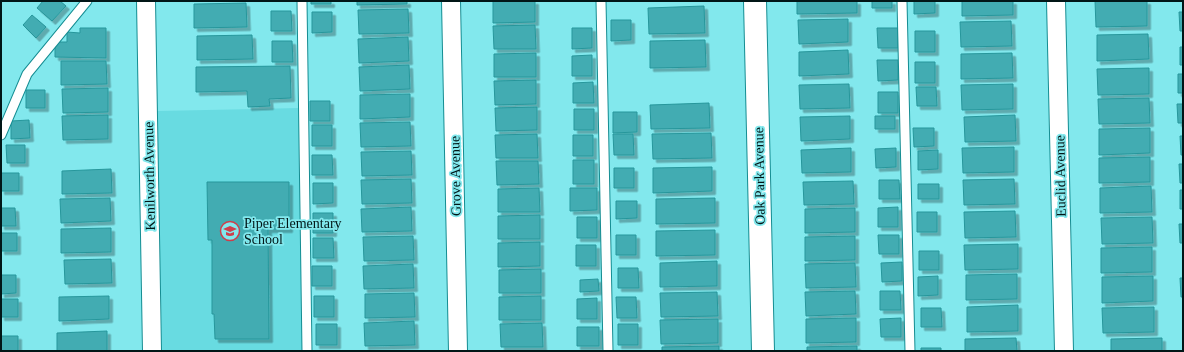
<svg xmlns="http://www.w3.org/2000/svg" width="1184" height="352" viewBox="0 0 1184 352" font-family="'Times New Roman',serif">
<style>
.built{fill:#68dbe1}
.building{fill:#43acb2;stroke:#26969b;filter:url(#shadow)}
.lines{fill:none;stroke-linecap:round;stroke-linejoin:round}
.service-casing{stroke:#158d92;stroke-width:11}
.minor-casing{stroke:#158d92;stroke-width:20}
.tertiary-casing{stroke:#158d92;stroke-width:24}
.service{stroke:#fff;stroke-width:9}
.minor{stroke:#fff;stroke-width:18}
.tertiary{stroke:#fff;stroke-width:22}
.labels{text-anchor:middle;stroke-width:3.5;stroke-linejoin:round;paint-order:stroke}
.street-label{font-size:14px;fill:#011617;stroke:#82e8ed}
.poi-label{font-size:14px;fill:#011617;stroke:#82e8ed;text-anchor:start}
</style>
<defs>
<filter id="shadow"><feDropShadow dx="3.5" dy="3.5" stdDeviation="0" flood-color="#0004"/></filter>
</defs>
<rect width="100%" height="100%" fill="#82e8ed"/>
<path class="built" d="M299 108 304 351H162L157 111Z"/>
<path class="building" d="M43 1H60L66 6 52 21 37 8Z
M311 1H331V4H311Z
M357 1H407V4L357 5Z
M493 1H535V22L493 23Z
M797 1H857V13L797 14Z
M872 1H892V8H872Z
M914 1H935V13L914 14Z
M962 1H1013V15L962 16Z
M1095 1H1147V26L1096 27Z
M246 3 247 27 194 28V4Z
M704 6 705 33 649 34 648 8Z
M408 9 409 33 359 34 358 10Z
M271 11H291L292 31H271Z
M312 12H332V32L312 33Z
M1179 12H1183V31H1180Z
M32 15 46 27 36 38 23 25Z
M848 19V42L799 44 798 20Z
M611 20H631V40L611 41Z
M1011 21 1012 46 961 47 960 22Z
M535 25 536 49H494L493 26Z
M80 28H106V58L55 57V42H67V32L80 33Z
M572 28H592V48L572 49Z
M877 28H898V48H878Z
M915 31H935V52H915Z
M1148 34 1149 59 1097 61V35Z
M252 35 253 59 197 60V36Z
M408 37 409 61 359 63 358 39Z
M705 40 706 67 650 68V41Z
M272 41H292L293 62H272Z
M1180 47H1183V65H1180Z
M848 50 849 74 799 76V52Z
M536 53V77H494V54Z
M1012 53 1013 78 961 79V54Z
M592 55V76H572V56Z
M877 60H898V80L878 81Z
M61 61H106L107 84 61 85Z
M915 62H935V83H915Z
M409 65 410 89 360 91 359 67Z
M290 66 291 98 269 99 270 106 248 107 247 91 196 92V67Z
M1149 68V94L1098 95 1097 69Z
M1178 74H1183V93H1178Z
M536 80V104L495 105 494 81Z
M593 82 594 103H573V83Z
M849 84 850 108 800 109 799 85Z
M1013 84V109L962 110 961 85Z
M916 87H936L937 106H917Z
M108 88V112L63 113 62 89Z
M26 90H45V108H26Z
M878 92H898V113H878Z
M410 94V117L360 119V95Z
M1149 98 1150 123 1099 124 1098 99Z
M310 101H330V121H310Z
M709 103 710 128 651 129 650 105Z
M1177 104H1183V123H1178Z
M537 107V130L496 131 495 108Z
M574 109H594V130H574Z
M613 112H637V132L613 133Z
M108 115V139L63 140 62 116Z
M1015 115 1016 141 965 142 964 117Z
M850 116V139L801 141 800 117Z
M875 116H895V129H875Z
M29 120 30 138 11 139V121Z
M410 122 411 146 361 147 360 123Z
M312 125H332V146H312Z
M913 128H934V146L914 147Z
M1150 128V153L1099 155V129Z
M711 133 712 158 653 159 652 134Z
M537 134 538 158H496L495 135Z
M613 134H633L634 155H614Z
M573 135H593V156H573Z
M1180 136H1183V155H1181Z
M6 145H25V163H7Z
M1014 147V172L963 173 962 148Z
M851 148V172L802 173 801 150Z
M896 148V167L876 168 875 149Z
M938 150V169L918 170V151Z
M411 151 412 175 362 176 361 152Z
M312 155H332L333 175H312Z
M1150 157V182L1099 183V158Z
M573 160H594V184H573Z
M496 161H538L539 184 497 185Z
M1179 164H1183V183H1180Z
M712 167V191L653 193V168Z
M614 168H634V188H614Z
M111 169 112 193 62 194V171Z
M1 173H19V191H1Z
M411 179 412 203 362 204 361 180Z
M1014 179 1015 204 964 205 963 180Z
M879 180H899L900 199H879Z
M853 181 854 204 804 205 803 182Z
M207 182H289V229H268L269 339H215L214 314H212V240H208Z
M313 183H333V203L313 204Z
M918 184H939V199H918Z
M1151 186 1152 212 1100 213V188Z
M539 188 540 212H498V189Z
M570 188H597V210L570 211Z
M1180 190H1183V209H1180Z
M110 198 111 221 61 223 60 199Z
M715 198V223L656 224V199Z
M616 201H637V218L616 219Z
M411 207 412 231 362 232 361 209Z
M898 207V227H878V208Z
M1 208H15L16 226H1Z
M855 208V232L805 233V209Z
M1015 211 1016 237 965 238 964 212Z
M917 212H937V232H917Z
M313 213H333V233H313Z
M540 215V239H498V216Z
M577 217H597V238H577Z
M1152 217 1153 243 1102 244 1101 218Z
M1179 224H1183V243H1180Z
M111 228V252L61 253V229Z
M715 230V255L656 256V231Z
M1 233H17V251H1Z
M616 235H636V255H616Z
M878 235H899V254H879Z
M413 236 414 260 364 261 363 237Z
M855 236V260L805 261V237Z
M313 238H333L334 258H313Z
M540 242V266L498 267V243Z
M1018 244V269L965 270 964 245Z
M576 245H596V266H576Z
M1152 247V272L1101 273V248Z
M919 251H939V270H919Z
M111 259 112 283 65 284 64 260Z
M717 261V286L660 287V263Z
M902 262V281L882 282 881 263Z
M855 263 856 287 806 288 805 264Z
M413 264 414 288 364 289 363 266Z
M312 266H332V286H312Z
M618 268H638L639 288H618Z
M541 269V293H499V270Z
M1017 274V299L966 300V275Z
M1 275H16V293L1 294Z
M938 276V295L918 296V277Z
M1153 276V301L1102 303V277Z
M1180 278H1183V297H1181Z
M598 279 599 291 580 292V280Z
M855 291 856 314 806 316 805 292Z
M880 291H900L901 310H880Z
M717 292 718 316 661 317 660 293Z
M414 293 415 317 365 318V294Z
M109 296V319L59 321V297Z
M314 296H334V317H314Z
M541 296V320H499V297Z
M616 297H636L637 318H617Z
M597 298V319H577V299Z
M1 299H18V317H1Z
M1018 305V331L967 332V307Z
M1154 307V332L1103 333 1102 308Z
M921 308H941L942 327H921Z
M856 318V342L806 343V319Z
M901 318V337H881L880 319Z
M718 319V343L661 344 660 320Z
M414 321 415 345 365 346 364 323Z
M542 323 543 347H501L500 324Z
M316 324H337V345H316Z
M618 324H638V345H618Z
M577 327H599V346H577Z
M107 331V351H57V333Z
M1 336H18V351H1Z
M1016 338 1017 351H965V339Z
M1162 338V351H1111V339Z
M719 346V351H662V347Z
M857 346V351H807V347Z
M921 348H941V351H921Z"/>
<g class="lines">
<defs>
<path id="service" d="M302 1 307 351
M601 1 608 351
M902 1 910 351
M1 135 27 74 87 1"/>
<path id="minor" d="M146 1 152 351
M451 1 458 351
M1056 1 1064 351"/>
<path id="tertiary" d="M755 1 763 351"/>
</defs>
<use href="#service" class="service-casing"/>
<use href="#minor" class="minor-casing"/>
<use href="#tertiary" class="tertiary-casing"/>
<use href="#service" class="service"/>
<use href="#minor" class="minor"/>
<use href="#tertiary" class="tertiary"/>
</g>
<defs>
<symbol id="school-ring" viewBox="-11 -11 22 22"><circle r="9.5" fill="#82e8ed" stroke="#ce3e4b" stroke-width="1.5"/><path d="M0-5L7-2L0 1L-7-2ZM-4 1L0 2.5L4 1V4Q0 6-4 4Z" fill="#ce3e4b"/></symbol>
</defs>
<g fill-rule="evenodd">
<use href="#school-ring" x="219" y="220" width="22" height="22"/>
</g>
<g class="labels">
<g class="street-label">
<text transform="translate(149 176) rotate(-91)" y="5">Kenilworth Avenue</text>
<text transform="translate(455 176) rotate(-91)" y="5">Grove Avenue</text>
<text transform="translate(759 176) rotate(-91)" y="5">Oak Park Avenue</text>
<text transform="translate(1060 176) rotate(-91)" y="5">Euclid Avenue</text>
</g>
<g class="poi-label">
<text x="244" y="228">Piper Elementary<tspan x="244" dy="16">School</tspan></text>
</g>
</g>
<rect width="1184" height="352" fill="none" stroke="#011617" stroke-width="4"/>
</svg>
